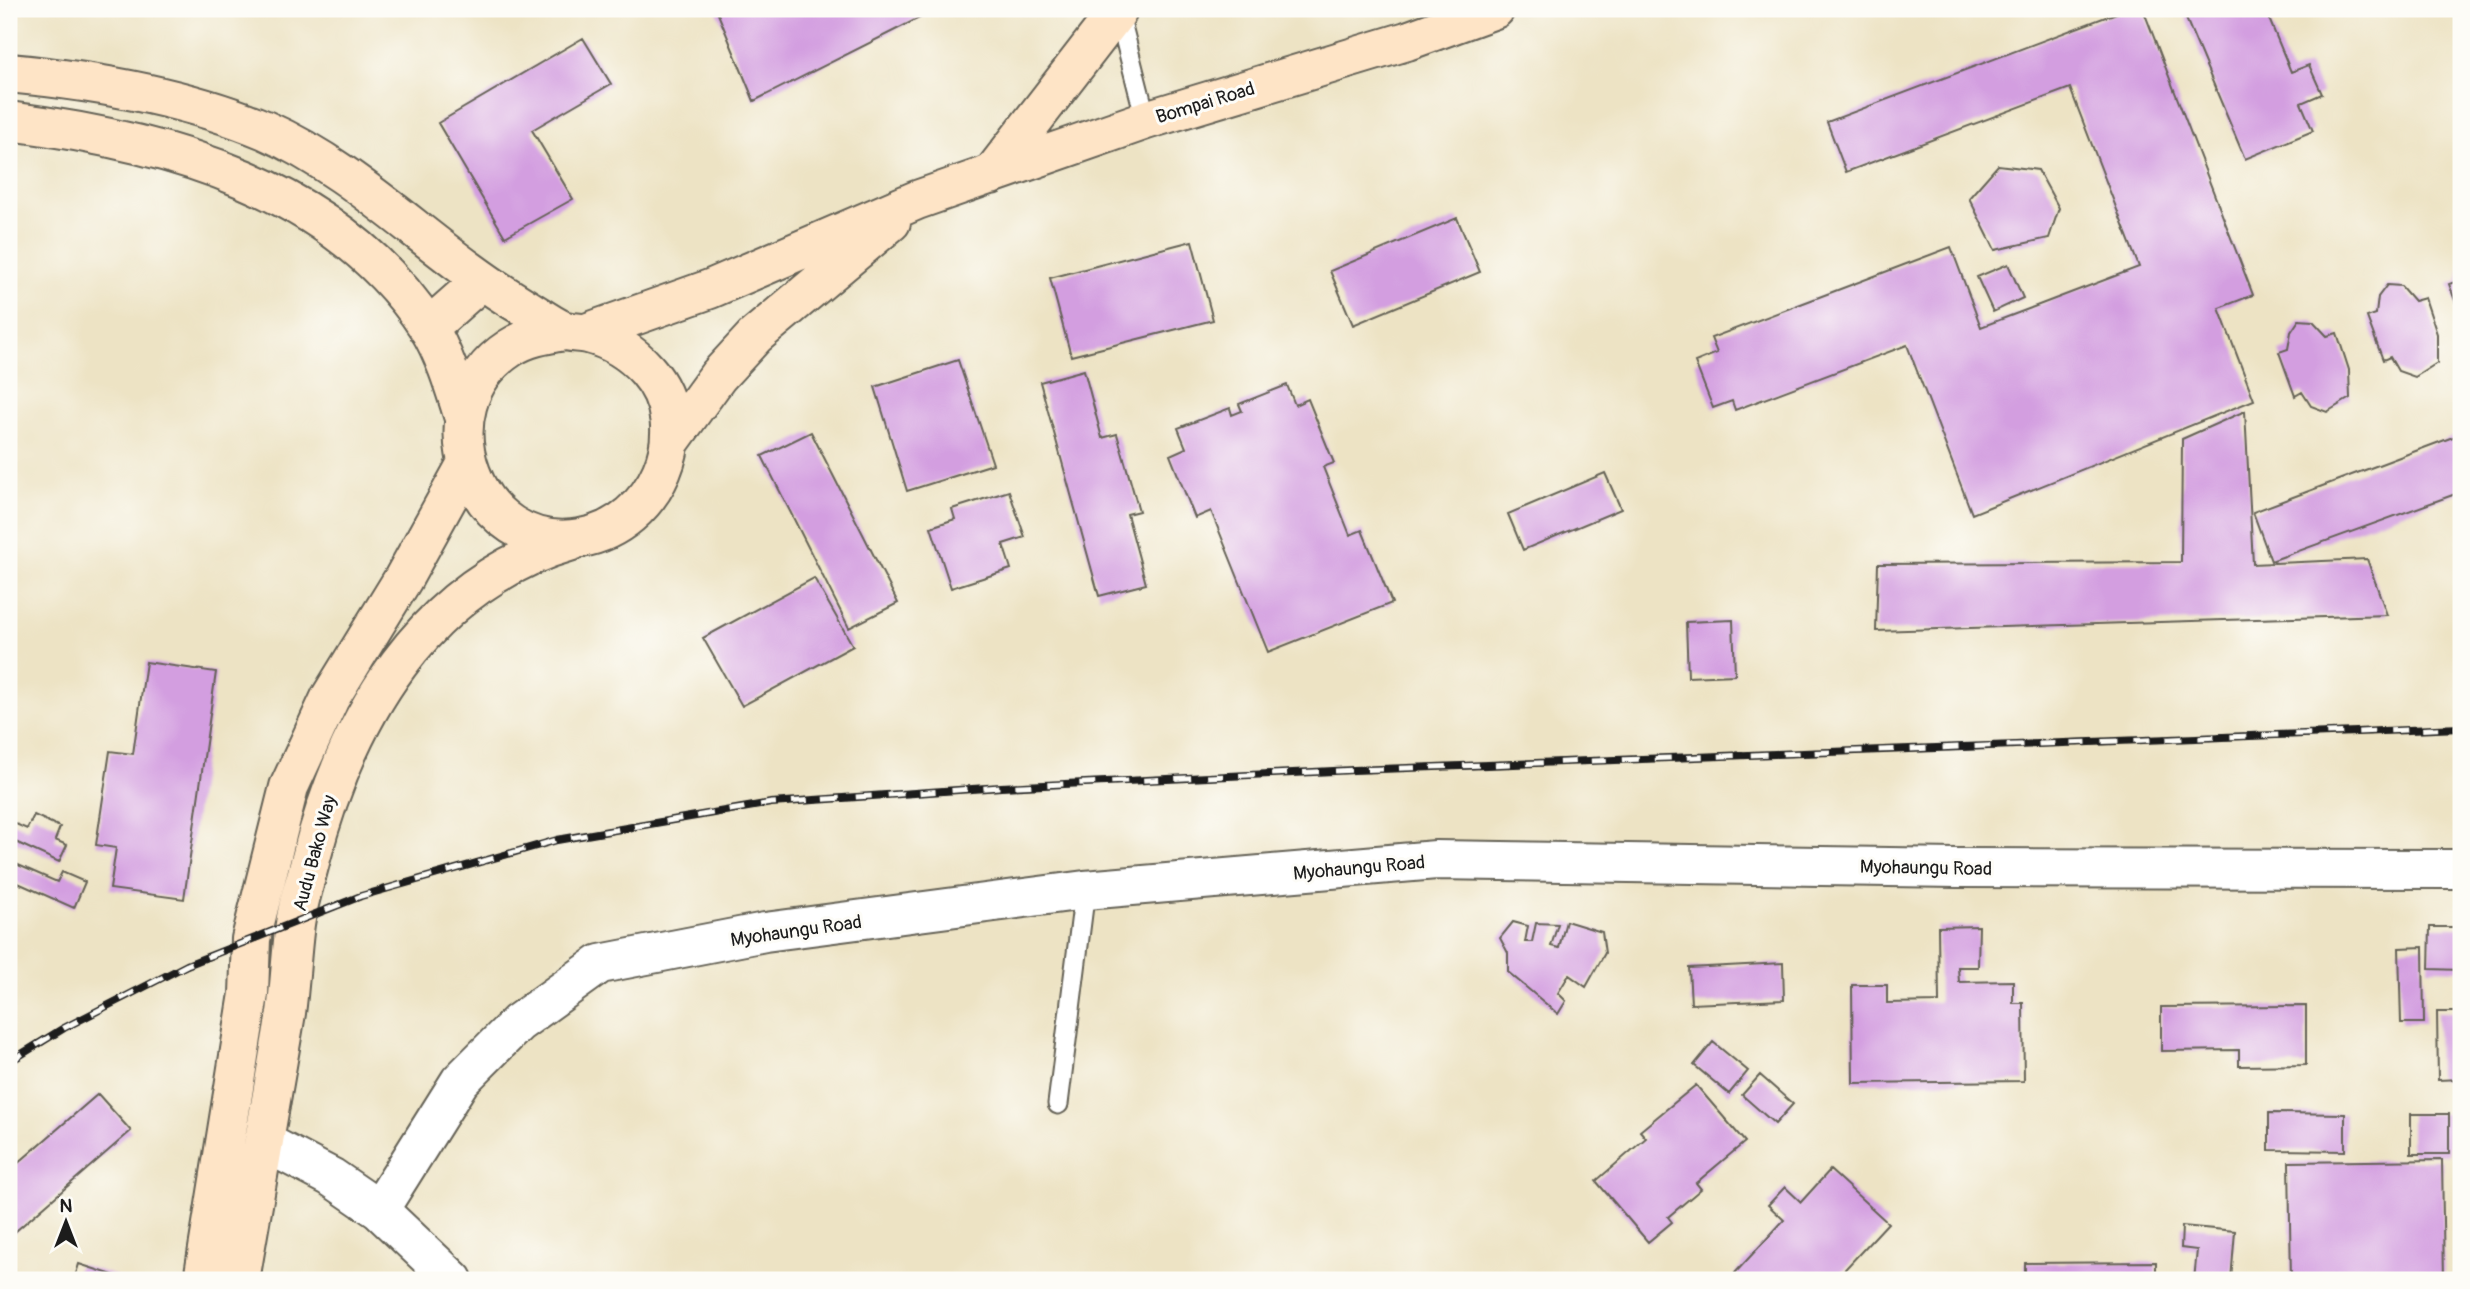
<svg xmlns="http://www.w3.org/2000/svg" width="2470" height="1289" viewBox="0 0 2470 1289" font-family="Pangolin,sans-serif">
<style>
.building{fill:#d39ee0}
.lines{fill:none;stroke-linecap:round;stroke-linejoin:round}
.service-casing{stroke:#656257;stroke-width:23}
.minor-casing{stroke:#656257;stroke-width:42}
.secondary-casing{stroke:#656257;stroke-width:42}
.service{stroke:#fff;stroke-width:19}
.minor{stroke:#fff;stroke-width:38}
.secondary{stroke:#fee4c6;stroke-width:38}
.rail-casing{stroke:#1c1c1c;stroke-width:8}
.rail{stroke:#fdfcf7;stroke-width:5;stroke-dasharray:16;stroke-linecap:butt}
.labels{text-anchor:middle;stroke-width:6;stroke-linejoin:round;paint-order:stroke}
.street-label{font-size:19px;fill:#1c1c1c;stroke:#fdfcf7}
</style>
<rect width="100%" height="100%" fill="#fdfcf7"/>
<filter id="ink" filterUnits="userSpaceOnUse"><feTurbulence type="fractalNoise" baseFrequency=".0143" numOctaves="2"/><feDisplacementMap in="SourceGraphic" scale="14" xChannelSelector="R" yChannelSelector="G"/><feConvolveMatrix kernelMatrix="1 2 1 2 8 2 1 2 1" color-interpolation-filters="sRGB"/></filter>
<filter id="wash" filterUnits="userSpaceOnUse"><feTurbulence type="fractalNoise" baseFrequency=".00686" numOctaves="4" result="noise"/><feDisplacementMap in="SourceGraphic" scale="28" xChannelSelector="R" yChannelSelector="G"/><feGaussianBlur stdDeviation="1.57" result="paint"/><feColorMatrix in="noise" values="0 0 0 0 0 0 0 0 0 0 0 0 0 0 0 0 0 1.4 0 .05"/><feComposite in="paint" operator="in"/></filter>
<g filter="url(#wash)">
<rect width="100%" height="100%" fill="#ede3c4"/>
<g id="blocks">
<path class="building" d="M716 9H937L754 101Z
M2127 9H2143L2253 295 2219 308 2254 400 1972 514 1907 345 1735 410 1732 401 1713 408 1695 362 1717 353 1711 338 1951 247 1981 327 2139 267 2070 88 1846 172 1827 122Z
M2182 9H2265L2291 72 2309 65 2322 94 2301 103 2313 131 2245 159Z
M583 38 611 84 532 130 573 199 505 237 438 123Z
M1998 165 2038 170 2059 208 2049 238 1995 250 1969 198Z
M1457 218 1480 272 1353 325 1330 271Z
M1192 241 1213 320 1071 356 1050 278Z
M2008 264 2023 298 1993 312 1977 277Z
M2460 269H2461V317L2449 284 2458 281Z
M2387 285 2401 286 2414 301 2425 298 2437 334V363L2415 377 2398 371 2390 357 2383 360 2367 317 2376 314 2378 297Z
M2299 320 2313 321 2327 336 2337 333 2349 370 2350 398 2327 412 2311 406 2302 392 2295 396 2279 352 2288 349 2291 332Z
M958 360 993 464 907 491 875 387Z
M1084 370 1102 438 1117 434 1139 511 1127 514 1146 584 1099 596 1040 382Z
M1287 385 1295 405 1308 399 1334 463 1323 467 1350 535 1362 530 1392 603 1268 652 1211 511 1195 518 1170 455 1186 448 1178 428 1230 408 1232 415 1242 411 1239 404Z
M2245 411 2253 564 2367 559 2387 615 1876 631 1878 564 2181 562 2182 439Z
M811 432 898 603 849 628 762 456Z
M2461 434V492L2271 561 2253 512Z
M1605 473 1621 509 1523 550 1508 514Z
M1009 491 1025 537 1003 544 1011 569 951 588 931 527 955 519 952 509Z
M814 578 853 646 742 706 703 638Z
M1733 620 1735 675 1688 677 1686 622Z
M146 662 216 672 184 899 110 889 116 848 96 845 110 751 133 754Z
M34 815 60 827 55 840 67 845 59 862 9 839V821L27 829Z
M9 861 57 882 62 872 85 882 74 908 9 879Z
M1566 921 1602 932 1605 953 1586 987 1569 975 1558 993 1566 1001 1558 1014 1508 972V953L1500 938 1513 922 1528 926 1525 942H1532L1536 923 1558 924 1551 946 1559 948Z
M1979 926 1978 967H1958L1959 982 2013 981V1003H2023L2024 1081 1853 1083 1852 985H1887V1003L1939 1002 1938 927Z
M2430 927H2461V970L2429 969Z
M2423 947 2424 1023H2401L2399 948Z
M1783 963 1784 1000 1691 1004 1689 968Z
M2306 1006V1065L2239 1066V1050L2161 1051V1007Z
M2437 1012H2461V1079L2438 1080Z
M1713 1042 1748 1071 1729 1094 1694 1065Z
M1760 1075 1793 1104 1775 1124 1742 1095Z
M1696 1085 1745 1142 1696 1183 1701 1189 1668 1217 1672 1222 1648 1242 1596 1181 1646 1138 1640 1131Z
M98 1094 131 1131 9 1237V1171Z
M2269 1113 2345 1114V1151L2269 1150Z
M2411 1114H2449V1154H2411Z
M2442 1160 2444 1280H2291L2289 1162Z
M1830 1170 1888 1223 1835 1280H1743L1735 1273 1784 1220 1768 1205 1785 1187 1801 1202Z
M2182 1226 2235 1231 2231 1280H2194L2197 1250 2181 1248Z
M2156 1262V1280H2025V1263Z
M79 1264 128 1280H74Z"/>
</g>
</g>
<g filter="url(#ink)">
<use href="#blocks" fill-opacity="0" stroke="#656257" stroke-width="2"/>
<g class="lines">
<defs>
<path id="service" d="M1118 10 1146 120
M1058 1104 1085 890"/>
<path id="minor" d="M264 1142 331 1177 379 1210 453 1280
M379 1210 460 1081 518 1023 600 964 765 932 1085 890 1436 860 1957 868 2461 869"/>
<path id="secondary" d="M9 73C95 81 185 96 265 130 361 172 434 254 524 307 536 314 549 324 562 330 570 333 580 332 588 334 611 340 631 352 647 370 700 430 655 525 581 538 474 557 418 408 510 348 526 337 546 334 565 331
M9 121C166 141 336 186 428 327 444 353 454 386 463 415
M991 175 1117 12
M428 328 481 281
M586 333 710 289 917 200 1146 120 1407 41 1495 9
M670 442 718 376 755 336 891 222
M203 1280 249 994 251 939 289 787 330 698 403 579 466 465
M240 1280C256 1191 271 1102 286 1013 290 984 291 953 295 924 298 903 305 882 310 862 346 720 423 583 572 541"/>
</defs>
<use href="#service" class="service-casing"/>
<use href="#minor" class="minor-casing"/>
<use href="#secondary" class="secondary-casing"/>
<use href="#service" class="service"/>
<use href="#minor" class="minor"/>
<use href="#secondary" class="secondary"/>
<defs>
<path id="rail" d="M9 1062 64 1028 187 965 361 896 557 840 771 803 1001 787 1354 770 2461 728"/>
</defs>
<use href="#rail" class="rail-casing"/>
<use href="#rail" class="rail"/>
</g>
</g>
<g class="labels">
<g class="street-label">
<text transform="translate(1205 102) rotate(-17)" y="7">Bompai Road</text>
<text transform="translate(314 853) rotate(-75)" y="7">Audu Bako Way</text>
<text transform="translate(1359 867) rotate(-5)" y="7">Myohaungu Road</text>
<text transform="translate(1926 867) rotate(1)" y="7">Myohaungu Road</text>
<text transform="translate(796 930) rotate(-8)" y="7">Myohaungu Road</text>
</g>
</g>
<rect width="2470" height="1289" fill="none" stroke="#fdfcf7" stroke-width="35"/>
<g transform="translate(66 1222)" stroke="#fdfcf7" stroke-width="5" paint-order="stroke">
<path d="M0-5L12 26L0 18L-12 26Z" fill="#1c1c1c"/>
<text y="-10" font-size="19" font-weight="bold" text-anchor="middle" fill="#1c1c1c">N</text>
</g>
</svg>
